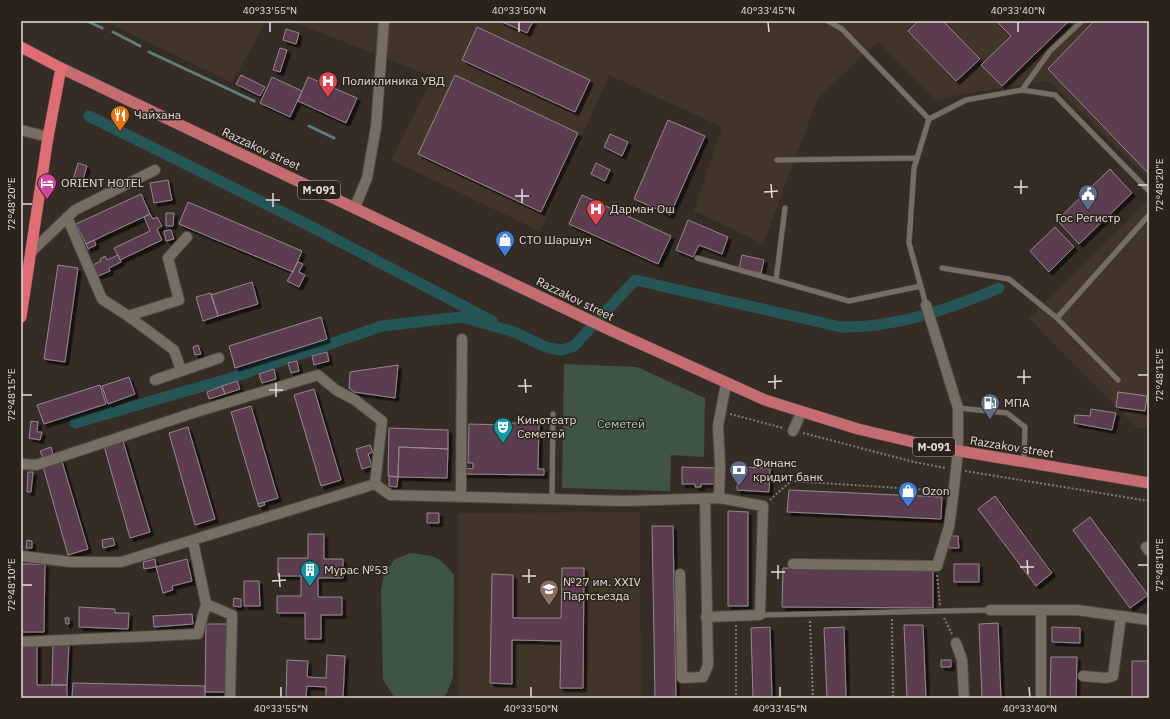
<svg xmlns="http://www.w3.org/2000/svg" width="1170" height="719" viewBox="0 0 1170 719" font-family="'IBM Plex Sans',sans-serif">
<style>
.built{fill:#413428}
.green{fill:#3f5445}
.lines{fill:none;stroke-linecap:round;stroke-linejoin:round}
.stream{stroke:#5f7e7d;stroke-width:3}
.canal{stroke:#265556;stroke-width:11}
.building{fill:#5c3e50;stroke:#94878e;filter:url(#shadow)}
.service-casing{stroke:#504943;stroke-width:6}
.minor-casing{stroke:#504943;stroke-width:12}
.primary-casing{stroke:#504943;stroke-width:12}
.trunk-casing{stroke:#504943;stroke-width:12}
.path{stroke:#827b74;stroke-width:2;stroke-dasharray:2 2;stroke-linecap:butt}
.service{stroke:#766d63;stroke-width:5}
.minor{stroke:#766d63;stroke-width:10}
.primary{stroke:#c56c70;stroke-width:11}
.trunk{stroke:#e06c74;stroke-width:11}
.ticks{fill:none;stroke:#e3ddd8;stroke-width:1.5}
.labels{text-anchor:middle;stroke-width:3;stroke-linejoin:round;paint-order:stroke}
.shield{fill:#2b231b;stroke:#aca59f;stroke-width:1}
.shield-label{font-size:11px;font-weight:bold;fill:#e3ddd8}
.poi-label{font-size:12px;fill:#e3ddd8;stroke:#2b231b;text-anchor:start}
.street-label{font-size:12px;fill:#e3ddd8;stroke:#2b231b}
.park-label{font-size:12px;fill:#9cd4ad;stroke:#2b231b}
.neatline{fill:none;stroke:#e3ddd8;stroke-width:1.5}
.ticks-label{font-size:10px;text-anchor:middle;fill:#e3ddd8}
</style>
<defs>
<filter id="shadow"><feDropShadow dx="3.5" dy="3.5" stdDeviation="0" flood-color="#0009"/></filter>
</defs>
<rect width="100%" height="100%" fill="#352d25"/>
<path class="built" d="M104 21H266L232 83Z
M291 21H1149V179L1049 81 962 94 936 101 878 41 818 98 763 244 694 211 722 127 609 75 540 231 391 160 433 77Z
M1149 199V429L1136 427 1029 318Z
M640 512 641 698H459L458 513Z"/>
<path class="green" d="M564 364 637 367 705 398 704 457 671 455 670 491 562 488Z
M410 553C434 556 439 555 454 575L453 677 447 693 443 698H395L383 680 381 590 384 575 394 560Z"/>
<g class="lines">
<path class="stream" d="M87 21 102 28
M113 32 140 46
M149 52 254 101
M309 126 334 138"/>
<path class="canal" d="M89 116 308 225 492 321
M75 423 228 379 382 326 462 317 514 332 548 348 562 350 574 346 635 280 841 327C896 328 949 309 999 288"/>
</g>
<path class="building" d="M500 21H533L527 33Z
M918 21H943L980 59 956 81 908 31Z
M996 21H1069L1002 86 981 65 1011 36Z
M1094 21H1149V174L1048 69Z
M477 27 590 80 575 112 462 60Z
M286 29 299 33 296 44 283 40Z
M280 48 287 50 280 72 273 70Z
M241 75 265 87 260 96 236 84Z
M455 75 578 133 541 212 418 154Z
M272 77 302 91 290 117 260 103Z
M308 77 357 98 346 123 298 101Z
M668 120 705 136 670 215 634 199Z
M610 134 628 142 622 156 604 147Z
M78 163 87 166 81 186 72 183Z
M596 163 610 170 605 181 591 174Z
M1110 169 1132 193 1079 244 1057 220Z
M168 180 172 200 154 203 150 183Z
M141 194 150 214 86 244 76 224Z
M582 195 671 236 658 264 569 224Z
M188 202 302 251 293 272 179 224Z
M166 213H174L173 226H166Z
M150 214 153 219 157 217 162 226 157 229 162 240 120 260 114 248 150 231 144 217Z
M688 220 728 237 722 254 699 245 693 257 676 250Z
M1055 227 1074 247 1049 272 1030 251Z
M171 230 174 239 166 241 164 231Z
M94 240 96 245 88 249 86 244Z
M118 255 121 262 109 268 110 271 98 276 93 265 101 261 100 259 105 256 107 260Z
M742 255 764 260 761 273 739 268Z
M298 262 303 264 299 272 305 275 299 287 287 281Z
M58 265 78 268 65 362 44 359Z
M252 282 258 304 218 316 211 295Z
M211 293 218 316 203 321 196 297Z
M321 317 327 339 235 368 229 346Z
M198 345 201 354 195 355 193 347Z
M327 352 329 361 314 365 312 356Z
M297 361 299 371 291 373 288 363Z
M398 365 395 398 354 392 349 388 350 372Z
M274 369 276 379 262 383 259 374Z
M129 377 135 394 108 404 102 386Z
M237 381 240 389 225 394 222 386Z
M100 385 106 404 44 424 37 405Z
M222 386 225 394 209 399 207 392Z
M314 389 341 480 321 486 294 395Z
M1118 392 1147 396 1145 411 1116 407Z
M251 406 278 498 258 504 231 412Z
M1091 409 1116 413 1112 430 1074 423 1075 415 1090 416Z
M31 421 38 422 37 432H42L40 440 29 438Z
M509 423H539L538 469H544V475L463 474V468L473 469V463H468L469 424 509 425Z
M188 427 215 519 195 525 169 433Z
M389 428 448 430V449L399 447 398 477 388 476Z
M123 441 150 532 130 538 104 446Z
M370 445 373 452 368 454 372 466 362 469 356 449Z
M51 447 53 454 43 458 40 451Z
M399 447 448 449 447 478 398 477Z
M61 458 88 549 68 555 42 463Z
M682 467 715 468V484H701V487H695V484H682Z
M738 467 770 468 769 492 737 490Z
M28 472H33L31 492H27Z
M389 476 398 477 397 487 389 486Z
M789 490 942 497 941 519 787 512Z
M995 496 1052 573 1036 586 978 509Z
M264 502 265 505 259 507 258 504Z
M728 511 748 512V606H728Z
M427 513H439V523H427Z
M1090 517 1148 595 1130 608 1073 530Z
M652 526H673L676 698H655Z
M308 534H324V559H343V578H318V597H342V615H321V639H305V613H277V596H301V576H278V558H308Z
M949 536H958L959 548H949Z
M113 538 115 545 103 548 102 540Z
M27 540 32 541V548H26Z
M155 559 156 567 144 569 143 562Z
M187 559 192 581 172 586 173 590 163 593 156 567Z
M22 564H45L44 632H21Z
M954 564H979V582H954Z
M562 568H584L583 688H560L561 641 512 640V684L490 683 492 574 513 575V618H561Z
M783 568 933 570V608L782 607Z
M244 581H259L260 606H244Z
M234 598 241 599V607L233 606Z
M79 607 115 609V613H129L128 629 79 627Z
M192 614 193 624 154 627 153 616Z
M65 618H69V624H66Z
M998 623 1001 698H982L979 624Z
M206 624H229L227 692H205Z
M904 625H923L926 698H907Z
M770 627 772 698H753L751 628Z
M844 627 846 698H827L824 628Z
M1052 627 1080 628V643L1052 642Z
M21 642H37V685H67V698H21Z
M53 643H69L67 685H52Z
M327 655 345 656 343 698H326V687L307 686 306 698H286L287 660 308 661 307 677 326 678Z
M1051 657H1077L1076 698H1050Z
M941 660H951V667H941Z
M1132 661H1149V698H1132Z
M73 683 205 686V698H72Z"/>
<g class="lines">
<defs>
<path id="service" d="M828 21 842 29 929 119
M1022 90 1050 51 1082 21
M777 160 917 158
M697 258 849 301 921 286
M942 268 1009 279 1057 318 1118 380
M776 280 785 208
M926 305 909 243 914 168 929 119 966 100 1022 90 1055 95 1149 191
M1057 318 1149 215
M958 408 1007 413 1025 427 1024 461
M552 499 553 414
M760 615 990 610"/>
<path id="minor" d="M21 130 48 137
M355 207 367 178 376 127 384 21
M67 217 102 299 128 316 179 300 168 258 187 237
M31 252 75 210 155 170
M128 316 174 350 181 370
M155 380 219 358
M793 431 801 413
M21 464 36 465 193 413 318 375 336 390 355 400 382 421 375 484 121 562H71L21 556
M375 484 390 495 624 501 719 498 763 506 760 615 706 617
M461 496 462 339
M719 498 720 465 718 426 726 384
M193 541 206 604 232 615 230 698
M1146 547 1149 551
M793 564 937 566 949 527 953 497 958 451V408L926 305
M680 574 682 678 703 677 708 665 705 499
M990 610H1077L1149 620
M1041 610V698
M21 642 198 634 206 604
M956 643 962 660 964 698
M1083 676 1106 678 1113 676 1121 616"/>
<path id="primary" d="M61 68 610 330 765 400 858 429 930 446 1149 483"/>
<path id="trunk" d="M21 47 61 68 48 137 21 317"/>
</defs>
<use href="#service" class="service-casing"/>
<use href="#minor" class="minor-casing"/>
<use href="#primary" class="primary-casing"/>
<use href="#trunk" class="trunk-casing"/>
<path class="path" d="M730 414 783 428
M803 433 914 462 946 468
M965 471 1149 501
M770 500 791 481 944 491
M937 575 940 605
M944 618 952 634
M892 619 893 698
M810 621 813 698
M736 625V698"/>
<use href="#service" class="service"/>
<use href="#minor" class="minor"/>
<use href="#primary" class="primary"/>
<use href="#trunk" class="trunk"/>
</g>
<path class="ticks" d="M270 22V32M519 22V32M768 22 769 32M1018 22V32M1021 180V194M771 184 772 198M1138 185H1148M1014 187H1028M522 189V203M764 192 778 191M273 193V207M515 196H529M266 200H280M22 204H32M1024 370V384M775 375V389M1138 375H1148M1017 377H1031M525 379 526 393M768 382 782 381M276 383V397M518 386H532M269 390H283M22 395H32M1027 560 1028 574M778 565V579M1138 565H1148M1020 567H1034M529 569V583M771 572H785M279 573 280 587M522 576H536M272 581 286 580M22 585H32M281 687V697M531 687V697M780 687V697M1029 687 1030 697"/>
<defs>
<symbol id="hospital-pin" viewBox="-11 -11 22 30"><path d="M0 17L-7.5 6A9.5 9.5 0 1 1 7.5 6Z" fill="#e0444e" stroke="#2b231b"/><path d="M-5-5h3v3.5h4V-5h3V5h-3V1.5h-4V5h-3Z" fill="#fff"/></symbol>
<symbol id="restaurant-pin" viewBox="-11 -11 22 30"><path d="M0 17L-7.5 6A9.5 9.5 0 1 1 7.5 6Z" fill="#e8710a" stroke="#2b231b"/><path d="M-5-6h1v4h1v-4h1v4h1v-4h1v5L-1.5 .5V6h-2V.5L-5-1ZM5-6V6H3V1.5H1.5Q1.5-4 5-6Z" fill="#fff"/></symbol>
<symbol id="hotel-pin" viewBox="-11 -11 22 30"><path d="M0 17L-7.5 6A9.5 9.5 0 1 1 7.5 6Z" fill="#d1479c" stroke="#2b231b"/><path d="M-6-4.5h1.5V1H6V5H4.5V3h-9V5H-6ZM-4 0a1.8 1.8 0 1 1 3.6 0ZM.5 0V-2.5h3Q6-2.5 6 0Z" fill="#fff"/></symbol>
<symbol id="civic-pin" viewBox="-11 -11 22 30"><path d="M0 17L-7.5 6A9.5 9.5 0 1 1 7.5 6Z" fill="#5c6f8a" stroke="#2b231b"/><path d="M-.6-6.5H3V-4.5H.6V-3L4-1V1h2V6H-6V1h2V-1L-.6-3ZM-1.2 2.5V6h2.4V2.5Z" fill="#fff"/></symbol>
<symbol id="shop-pin" viewBox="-11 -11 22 30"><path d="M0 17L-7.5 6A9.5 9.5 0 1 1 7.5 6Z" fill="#3f7fe0" stroke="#2b231b"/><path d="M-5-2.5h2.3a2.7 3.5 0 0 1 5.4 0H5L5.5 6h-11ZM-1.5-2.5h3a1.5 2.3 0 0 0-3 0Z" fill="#fff"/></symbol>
<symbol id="fuel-pin" viewBox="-11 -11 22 30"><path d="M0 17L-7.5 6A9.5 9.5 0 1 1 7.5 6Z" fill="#5c6f8a" stroke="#2b231b"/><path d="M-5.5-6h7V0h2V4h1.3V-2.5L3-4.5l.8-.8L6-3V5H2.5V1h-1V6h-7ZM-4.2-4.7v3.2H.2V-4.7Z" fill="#fff"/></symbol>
<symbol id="theatre-pin" viewBox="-11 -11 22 30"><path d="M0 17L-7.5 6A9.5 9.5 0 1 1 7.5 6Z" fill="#0f9aa8" stroke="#2b231b"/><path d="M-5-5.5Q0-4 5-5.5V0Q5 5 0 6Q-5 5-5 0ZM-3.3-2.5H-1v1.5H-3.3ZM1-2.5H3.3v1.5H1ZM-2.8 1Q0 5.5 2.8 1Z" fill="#fff"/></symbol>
<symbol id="bank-pin" viewBox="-11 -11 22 30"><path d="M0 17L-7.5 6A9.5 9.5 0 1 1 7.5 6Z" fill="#5c6f8a" stroke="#2b231b"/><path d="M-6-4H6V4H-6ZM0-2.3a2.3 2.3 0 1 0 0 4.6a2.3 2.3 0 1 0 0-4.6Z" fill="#fff"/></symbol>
<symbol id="building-pin" viewBox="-11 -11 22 30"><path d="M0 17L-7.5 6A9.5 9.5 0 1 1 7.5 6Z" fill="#0f9aa8" stroke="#2b231b"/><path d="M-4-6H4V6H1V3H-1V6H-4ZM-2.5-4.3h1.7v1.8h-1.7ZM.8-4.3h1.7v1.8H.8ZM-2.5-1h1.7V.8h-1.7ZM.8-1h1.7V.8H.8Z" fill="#fff"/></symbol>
<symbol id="school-pin" viewBox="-11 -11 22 30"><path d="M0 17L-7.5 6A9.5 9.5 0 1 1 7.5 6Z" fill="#8d6e63" stroke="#2b231b"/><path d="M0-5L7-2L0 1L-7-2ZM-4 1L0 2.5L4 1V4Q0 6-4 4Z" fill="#fff"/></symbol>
</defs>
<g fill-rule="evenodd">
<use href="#hospital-pin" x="317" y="70" width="22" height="30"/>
<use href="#restaurant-pin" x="109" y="104" width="22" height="30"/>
<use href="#hotel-pin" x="36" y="172" width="22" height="30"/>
<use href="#civic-pin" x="1077" y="183" width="22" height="30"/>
<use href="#hospital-pin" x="585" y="198" width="22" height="30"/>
<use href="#shop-pin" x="494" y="229" width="22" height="30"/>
<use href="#fuel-pin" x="979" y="392" width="22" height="30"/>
<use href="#theatre-pin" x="492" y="416" width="22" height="30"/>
<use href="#bank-pin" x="728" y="459" width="22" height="30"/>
<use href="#shop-pin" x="897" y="480" width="22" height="30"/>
<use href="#building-pin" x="299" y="559" width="22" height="30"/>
<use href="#school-pin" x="538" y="578" width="22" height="30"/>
</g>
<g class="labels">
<g class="shield">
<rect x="298" y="181" width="42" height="18" rx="3"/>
<rect x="913" y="438" width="42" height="18" rx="3"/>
</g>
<g class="shield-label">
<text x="319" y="194">М-091</text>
<text x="934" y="451">М-091</text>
</g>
<g class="poi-label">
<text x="342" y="85">Поликлиника УВД</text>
<text x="134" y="119">Чайхана</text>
<text x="61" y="187">ORIENT HOTEL</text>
<text x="610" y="213">Дарман Ош</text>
<text x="1088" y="222" text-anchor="middle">Гос Регистр</text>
<text x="519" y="244">СТО Шаршун</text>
<text x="1004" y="407">МПА</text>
<text x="517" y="424">Кинотеатр<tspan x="517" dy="14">Семетей</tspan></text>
<text x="753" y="467">Финанс<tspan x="753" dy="14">кридит банк</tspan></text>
<text x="922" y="495">Ozon</text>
<text x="324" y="574">Мурас №53</text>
<text x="563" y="586">№27 им. XXIV<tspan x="563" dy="14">Партсъезда</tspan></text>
</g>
<g class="street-label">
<text transform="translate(261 149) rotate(25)" y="4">Razzakov street</text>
<text transform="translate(575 299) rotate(26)" y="4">Razzakov street</text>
<text transform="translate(1012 447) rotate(9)" y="4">Razzakov street</text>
</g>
<g class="park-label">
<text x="621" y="428">Семетей</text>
</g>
</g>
<rect width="1170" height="719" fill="none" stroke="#2b231b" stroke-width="44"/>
<rect x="22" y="22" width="1126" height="675" class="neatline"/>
<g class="ticks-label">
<text x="270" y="14">40°33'55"N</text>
<text x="519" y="14">40°33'50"N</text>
<text x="768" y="14">40°33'45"N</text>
<text x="1018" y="14">40°33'40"N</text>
<text transform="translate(1159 185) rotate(-90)" y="4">72°48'20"E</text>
<text transform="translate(11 204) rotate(-90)" y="4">72°48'20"E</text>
<text transform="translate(1159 375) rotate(-90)" y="4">72°48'15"E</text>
<text transform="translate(11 395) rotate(-90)" y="4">72°48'15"E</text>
<text transform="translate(1159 565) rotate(-90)" y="4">72°48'10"E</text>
<text transform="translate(11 585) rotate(-90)" y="4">72°48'10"E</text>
<text x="281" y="712">40°33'55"N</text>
<text x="531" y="712">40°33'50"N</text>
<text x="780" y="712">40°33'45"N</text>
<text x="1030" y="712">40°33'40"N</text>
</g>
</svg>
